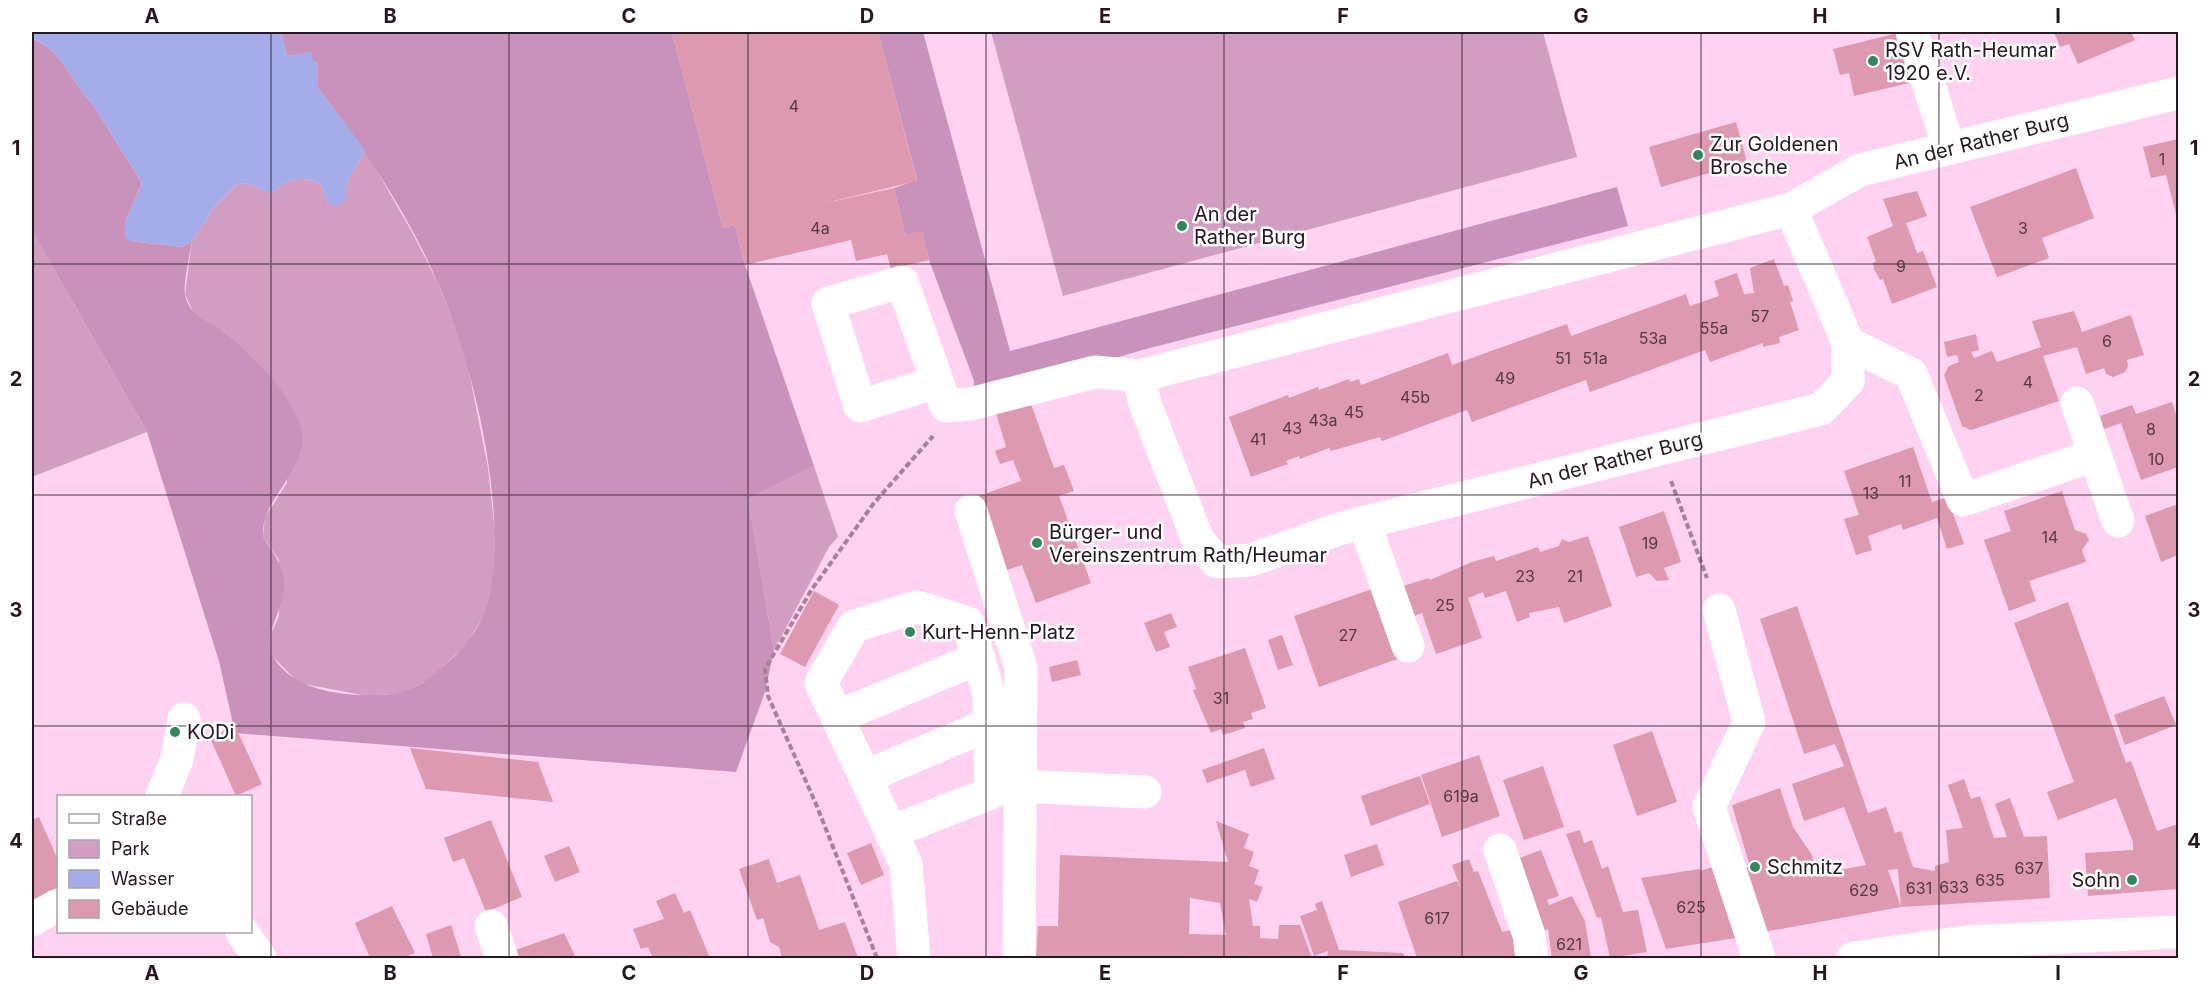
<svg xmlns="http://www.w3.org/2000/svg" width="2210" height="990" viewBox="0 0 2210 990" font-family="Inter,sans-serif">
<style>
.green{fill:#d19ec2}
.forest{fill:#c992ba}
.water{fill:#a4ade9}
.building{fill:#dc99b0;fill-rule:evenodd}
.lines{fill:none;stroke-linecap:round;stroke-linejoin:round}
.path{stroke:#a48399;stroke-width:4;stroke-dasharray:6 3;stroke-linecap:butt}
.minor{stroke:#fff;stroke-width:33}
.major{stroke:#fff;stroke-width:33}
.grid{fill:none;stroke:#271722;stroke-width:1.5;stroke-opacity:0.55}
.poi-dot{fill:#31875a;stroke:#fff;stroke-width:2}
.labels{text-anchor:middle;stroke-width:5;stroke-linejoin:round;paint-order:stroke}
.number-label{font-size:16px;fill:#543846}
.poi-label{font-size:20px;fill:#271722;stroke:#fff;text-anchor:start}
.street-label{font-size:20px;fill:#271722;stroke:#fff}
.neatline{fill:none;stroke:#271722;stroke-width:2}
.grid-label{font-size:20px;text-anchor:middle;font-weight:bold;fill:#271722}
</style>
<rect width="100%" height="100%" fill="#fed2f0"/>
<path class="green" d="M991 32H1543L1577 157 1063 296Z
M365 150 413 234 438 283 465 351 488 468 495 533 493 578 485 614 466 645 432 677 404 693 367 696 299 683 272 656 268 640 279 616V560L263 537 265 517 287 483 282 393 255 360 225 332 195 316 185 294 192 241 214 207 238 183 249 184 272 194C286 178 301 175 321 184L328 204 345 200C345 177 356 170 365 150Z
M32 231 147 432 32 477Z
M814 466 838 537 829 547 774 650 748 499Z"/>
<path class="forest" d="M281 32H672L723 228 735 225 745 265 814 466 748 499 774 650 765 692 736 772 235 733 219 661 147 432 32 231V39C63 49 71 84 92 103L142 183 125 222 130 241 183 247 192 241C190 254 183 283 185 295 192 322 210 319 227 334 252 355 295 398 302 431 308 461 271 496 265 519 263 525 263 531 263 537 272 551 282 563 284 580 287 612 255 638 279 665 305 695 355 697 392 694 418 691 437 672 456 655 467 643 480 627 485 611 513 525 474 365 438 283 407 212 364 148 317 87L318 63 311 60V53L287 56Z
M878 32H923L1010 351 1617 187 1628 226 1146 349 973 400 974 381 929 260 922 232 905 235 894 188 917 180Z"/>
<path class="water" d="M32 32H281L287 56 312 52 311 60 318 63 317 87 365 150C356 170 345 177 345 200L338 206 328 204 321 184C301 175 286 178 272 194L249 184 238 183 214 207 192 241 183 247 130 241 125 238V222L142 183 92 103C71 84 63 49 32 39Z"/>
<path class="building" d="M672 32H878L917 181 821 204 894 188 905 235 922 231 929 260 891 269 887 254 856 261 851 240 745 265 735 225 723 228Z
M1902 32 1914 82 1854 96 1849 73 1840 75 1833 49Z
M2054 32H2131L2135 40 2078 64 2069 44 2060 47Z
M1736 122 1747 162 1661 187 1649 147Z
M2178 139V213L2176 214 2166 175 2151 178 2143 147Z
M2076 168 2094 218 2042 238 2049 258 1997 277 1970 207Z
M1917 191 1927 216 1906 223 1917 253 1923 251 1937 287 1892 304 1883 279 1880 280 1874 269 1873 263 1876 261 1867 237 1893 226 1883 199Z
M1774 259 1784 286 1788 285 1793 301 1790 302 1799 330 1779 337 1780 343 1763 347V343L1710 362 1705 350 1590 392 1586 380 1472 422 1467 410 1382 441 1380 437 1331 451 1329 448 1300 459 1299 456 1286 461 1288 464 1251 477 1229 417 1288 395 1289 398 1318 387 1319 390 1349 379 1350 382 1359 379 1361 385 1448 353 1452 365 1567 324 1571 336 1686 294 1690 306 1719 296 1714 281 1737 273 1744 294 1754 293 1750 268Z
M2074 311 2082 332 2131 315 2144 355 2127 360 2128 366 2125 372 2113 377 2106 374 2104 368 2086 374 2077 347 2043 356 2059 401 1971 430 1962 426 1944 375 1949 366 1959 362 1957 355 1947 357 1944 342 1976 334 1979 350 1971 352 1974 358 1992 351 1997 362 2041 347 2032 321Z
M2172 402 2178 421V467L2141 480 2121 423 2104 429 2100 416 2132 405 2136 414Z
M1031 404 1054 468 1064 465 1074 491 1059 496 1091 583 1036 603 1022 565 1007 570 989 522 976 502 979 496 1021 481 1013 460 1000 464 995 451 1006 447 996 413Z
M1913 447 1932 502 1947 497 1964 544 1947 549 1937 518 1903 530 1901 524 1868 536 1872 550 1856 555 1844 519 1859 515 1844 471Z
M2062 491 2075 530 2086 534 2089 540 2082 550 2086 562 2029 581 2036 601 2009 611 1984 540 2011 531 2004 511Z
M2178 504V555L2161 562 2145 516Z
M1664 511 1681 562 1664 568 1669 580 1657 581 1649 573 1636 577 1619 527Z
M1588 536 1612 606 1564 623 1559 607 1529 613 1530 617 1517 622 1506 591 1485 598 1483 592 1468 598 1482 638 1436 654 1422 613 1407 619 1397 588 1429 578 1430 580 1472 562 1494 556 1496 561 1538 547 1540 552 1559 546 1562 539 1569 542Z
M1378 587 1403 657 1319 687 1294 616Z
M814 591 839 605 805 667 780 654Z
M2068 602 2126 763 2131 761 2157 831 2178 824V889L2088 896 2085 853 2133 850V842L2116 798 2058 820 2047 792 2074 782 2014 623Z
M1797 606 1868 813 1886 807 1895 833 1901 831 1913 867 1935 871V866L1949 862 1946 830 1963 828 1948 785 1964 779 1971 799 1980 796 1994 838 2007 837 1995 804 2010 798 2024 837 2047 836 2050 898 1901 907 1898 869 1888 870 1901 907 1764 932 1742 868 1750 867 1732 805 1780 788 1793 827 1812 855 1815 870 1828 868 1829 872 1866 865 1844 807 1804 821 1792 784 1844 766 1835 744 1804 754 1760 619Z
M1171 613 1177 627 1164 632 1170 647 1156 652 1144 623Z
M1282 635 1293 665 1278 670 1268 640Z
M1245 648 1266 708 1251 713 1253 719 1243 722 1245 728 1223 735 1221 729 1211 733 1193 690 1196 689 1188 667Z
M1077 660 1081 675 1052 682 1049 667Z
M2164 696 2176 725 2125 745 2114 715Z
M235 726 262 784 236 796 210 738Z
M1652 731 1677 802 1637 816 1613 745Z
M410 748 538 762 553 802 426 789Z
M1264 748 1275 779 1251 787 1245 770 1207 783 1202 770Z
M1479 755 1500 816 1442 837 1421 775Z
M1543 766 1564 827 1524 840 1503 780Z
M1420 776 1430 804 1371 826 1361 796Z
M39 817 58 860V888L32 900V820Z
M491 820 522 897 486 912 464 858 453 862 444 838Z
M1216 821 1249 834 1244 848 1254 852 1249 866 1259 870 1254 884 1263 887 1257 902 1249 899 1253 926H1260V938L1278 939 1279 925H1300L1312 958H1036L1038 926H1058L1060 855 1228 862ZM1190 898 1220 903 1226 935 1189 934Z
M1580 830 1584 843 1592 840 1602 869 1608 866 1623 912 1638 910 1647 952 1610 958 1601 917 1597 918 1566 834Z
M871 843 884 875 861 885 847 853Z
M1377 844 1384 865 1351 877 1344 855Z
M569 846 580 872 555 882 544 856Z
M1541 850 1559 896 1547 900 1549 905 1572 896 1585 921 1591 958H1552L1548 929 1542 932 1517 859Z
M769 859 777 883 800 875 819 930 845 922 858 958H782L779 947 770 942 763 918 757 920 739 869Z
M1469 859 1474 872 1478 871 1502 932 1513 930 1517 958H1417L1398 902 1457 881 1461 889 1452 865Z
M1716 866 1742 937 1666 949 1641 878 1700 869V871Z
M675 893 684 913 690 910 710 958H653L648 947 641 949 633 929 664 919 656 901Z
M1322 901 1339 950 1403 953 1405 958H1327L1328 951 1314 956 1300 916 1317 910 1315 904Z
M392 906 415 953 404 958H370L355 923Z
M451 925 461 956 433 958 426 934Z
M564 933 576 958H503L502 955Z"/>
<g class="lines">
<path class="path" d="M1671 481 1707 578
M877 958 816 804 768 696 765 669 812 589 874 503 933 436"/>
<path class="minor" d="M1912 32 1949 148
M1848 343 1911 374 1963 500 2095 455
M1139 376 1145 404 1198 540 1217 562 1251 560 1342 528 1821 409 1848 381V343L1791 209
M937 382 860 406 828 303 902 282 946 406 970 404 1095 372 1139 376 1791 209 1860 170 2178 93
M2077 403 2118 521
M971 511 1021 668 1019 958
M1364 522 1408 646
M1719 610 1749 722 1709 807 1759 958
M837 717 979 658
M865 777 990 724
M1020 786 1145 792
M162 796 177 759 184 719
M891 832 991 793 989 694 968 623 917 607 854 626 821 683 906 864 914 958
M1500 850 1529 935 1532 958
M32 920 58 905
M491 926 502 958
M242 932 260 958"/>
<path class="major" d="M1853 958 1965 942 2178 932"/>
</g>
<path class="grid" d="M271 32V958M509 32V958M748 32V958M986 32V958M1224 32V958M1462 32V958M1701 32V958M1939 32V958M32 264H2178M32 495H2178M32 726H2178"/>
<g class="poi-dot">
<circle cx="1873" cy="61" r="6"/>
<circle cx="1698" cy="155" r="6"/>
<circle cx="1182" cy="226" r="6"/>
<circle cx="1037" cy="543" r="6"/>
<circle cx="910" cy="632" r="6"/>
<circle cx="175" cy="732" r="6"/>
<circle cx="1755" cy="867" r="6"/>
<circle cx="2132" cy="880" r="6"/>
</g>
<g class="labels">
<g class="number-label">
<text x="794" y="112">4</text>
<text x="2162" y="165">1</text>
<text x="820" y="234">4a</text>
<text x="2023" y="234">3</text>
<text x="1901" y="272">9</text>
<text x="1760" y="322">57</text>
<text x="1714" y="334">55a</text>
<text x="1653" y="344">53a</text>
<text x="2107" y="347">6</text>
<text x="1563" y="364">51</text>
<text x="1595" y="364">51a</text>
<text x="1505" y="384">49</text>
<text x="2028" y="388">4</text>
<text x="1979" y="401">2</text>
<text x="1415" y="403">45b</text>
<text x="1354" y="418">45</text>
<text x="1323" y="426">43a</text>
<text x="1292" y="434">43</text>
<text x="2151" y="435">8</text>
<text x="1258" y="445">41</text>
<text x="2156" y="465">10</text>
<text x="1905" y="487">11</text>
<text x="1871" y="499">13</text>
<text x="2050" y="543">14</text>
<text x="1650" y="549">19</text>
<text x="1525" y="582">23</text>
<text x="1575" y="582">21</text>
<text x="1445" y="611">25</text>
<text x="1348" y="641">27</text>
<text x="1221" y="704">31</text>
<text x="1461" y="802">619a</text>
<text x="2029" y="874">637</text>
<text x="1990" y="886">635</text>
<text x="1954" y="893">633</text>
<text x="1919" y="894">631</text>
<text x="1864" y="896">629</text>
<text x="1691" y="913">625</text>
<text x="1437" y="924">617</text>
<text x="1569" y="950">621</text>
</g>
<g class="poi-label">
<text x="1885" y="57">RSV Rath-Heumar<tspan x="1885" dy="23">1920 e.V.</tspan></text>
<text x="1710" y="151">Zur Goldenen<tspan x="1710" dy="23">Brosche</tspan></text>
<text x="1194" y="221">An der<tspan x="1194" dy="23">Rather Burg</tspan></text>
<text x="1049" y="539">Bürger- und<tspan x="1049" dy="23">Vereinszentrum Rath/Heumar</tspan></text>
<text x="922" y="639">Kurt-Henn-Platz</text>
<text x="187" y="739">KODi</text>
<text x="1767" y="874">Schmitz</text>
<text x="2120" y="887" text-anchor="end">Sohn</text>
</g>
<g class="street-label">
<text transform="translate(1981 141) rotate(-14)" y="7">An der Rather Burg</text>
<text transform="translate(1615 460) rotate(-14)" y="7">An der Rather Burg</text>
</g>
</g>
<rect width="2210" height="990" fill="none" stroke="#ffffff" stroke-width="66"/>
<rect x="57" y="795" width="195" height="138" fill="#ffffff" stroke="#a9a2a7" stroke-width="1.5"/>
<rect x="69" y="814" width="30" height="9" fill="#ffffff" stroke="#a9a2a7" stroke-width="1.5"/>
<text x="111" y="825" font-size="18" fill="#271722">Straße</text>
<rect x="69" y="840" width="30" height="18" fill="#d19ec2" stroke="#a9a2a7" stroke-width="1.5"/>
<text x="111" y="855" font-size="18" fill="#271722">Park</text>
<rect x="69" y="870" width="30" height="18" fill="#a4ade9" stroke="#a9a2a7" stroke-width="1.5"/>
<text x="111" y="885" font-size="18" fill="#271722">Wasser</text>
<rect x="69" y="900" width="30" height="18" fill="#dc99b0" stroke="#a9a2a7" stroke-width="1.5"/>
<text x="111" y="915" font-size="18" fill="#271722">Gebäude</text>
<rect x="33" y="33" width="2144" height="924" class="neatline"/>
<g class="grid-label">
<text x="152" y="23">A</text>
<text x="390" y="23">B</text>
<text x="629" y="23">C</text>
<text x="867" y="23">D</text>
<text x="1105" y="23">E</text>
<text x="1343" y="23">F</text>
<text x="1581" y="23">G</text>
<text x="1820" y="23">H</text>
<text x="2058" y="23">I</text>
<text x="16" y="155">1</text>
<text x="2194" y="155">1</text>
<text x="16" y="386">2</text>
<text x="2194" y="386">2</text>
<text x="16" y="617">3</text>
<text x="2194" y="617">3</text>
<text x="16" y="848">4</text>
<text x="2194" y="848">4</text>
<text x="152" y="980">A</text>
<text x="390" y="980">B</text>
<text x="629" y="980">C</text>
<text x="867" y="980">D</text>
<text x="1105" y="980">E</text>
<text x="1343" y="980">F</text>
<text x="1581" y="980">G</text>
<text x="1820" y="980">H</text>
<text x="2058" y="980">I</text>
</g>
</svg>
